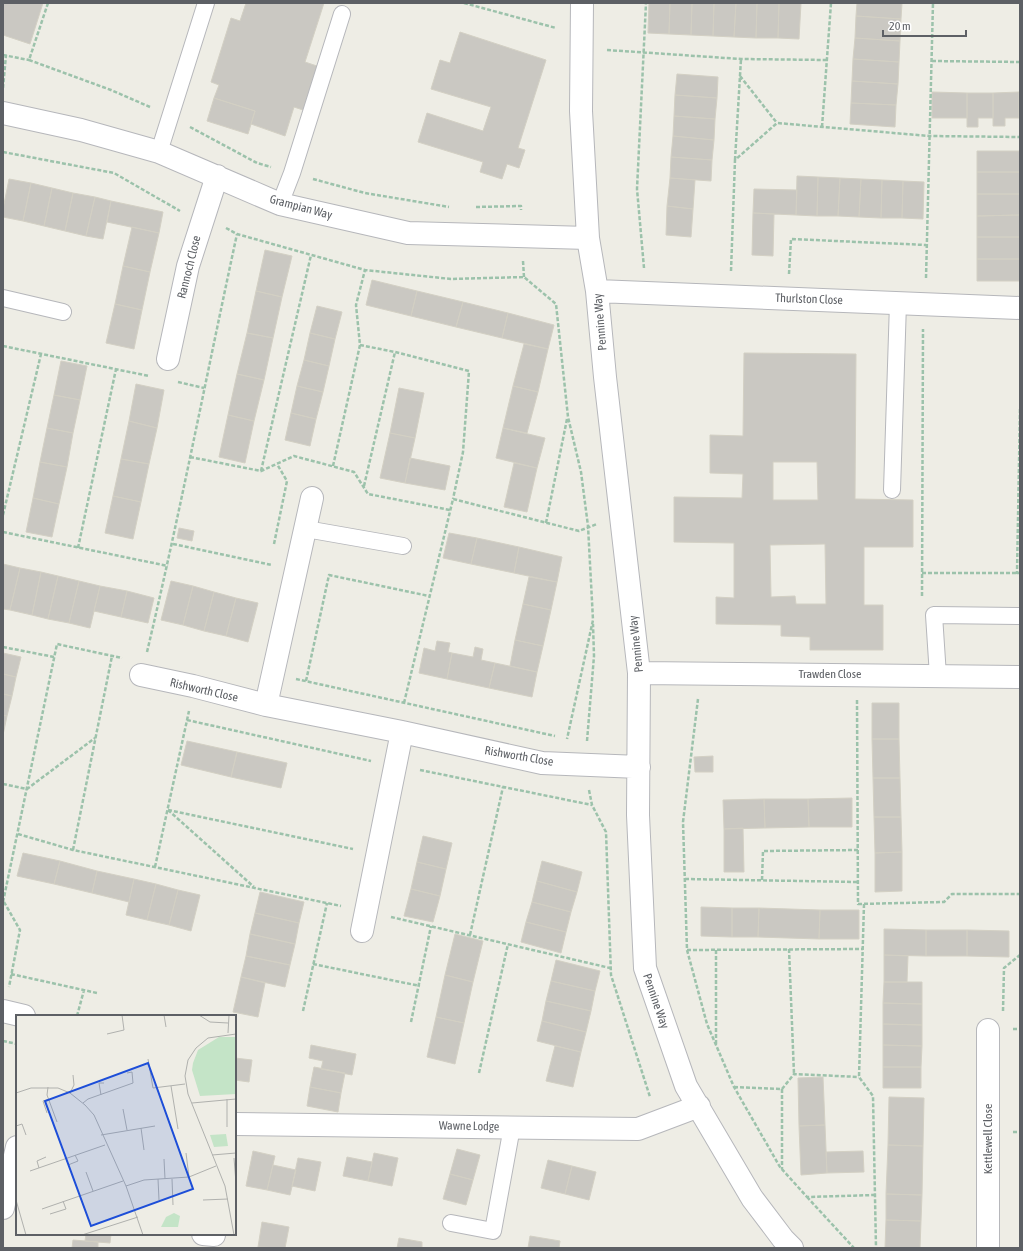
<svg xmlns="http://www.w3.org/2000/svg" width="1023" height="1251" viewBox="0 0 1023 1251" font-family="'Asap Condensed',sans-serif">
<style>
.building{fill:#cac8c2;stroke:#d3d0c4;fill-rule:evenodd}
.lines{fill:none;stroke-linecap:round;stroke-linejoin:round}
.lane-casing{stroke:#b6b7bb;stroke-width:18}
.street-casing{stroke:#b6b7bb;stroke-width:24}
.path{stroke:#9cc2ab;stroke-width:2.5;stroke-dasharray:4 2;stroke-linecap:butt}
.lane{stroke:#fff;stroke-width:16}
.street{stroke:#fff;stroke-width:22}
.labels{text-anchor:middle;stroke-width:4;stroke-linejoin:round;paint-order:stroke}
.street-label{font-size:12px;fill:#5d6065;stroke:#fff}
.inset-road{fill:none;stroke:#b0b1ae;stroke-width:1}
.view{fill:#1d4ed8;fill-opacity:0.15;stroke:#1d4ed8;stroke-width:2}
.inset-edge{fill:none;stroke:#5d6065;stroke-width:2}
</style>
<rect width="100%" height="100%" fill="#eeede5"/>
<path class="building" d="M3 3H43L30 44 3 35Z
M246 3H324L305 62 317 66 303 110 294 107 285 136 251 124 255 111 214 98 219 85 211 82 231 18 240 21Z
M649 3H670L669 34 648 33Z
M670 3H692L691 35 669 34Z
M692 3H714L713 36 691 35Z
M714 3H736L734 37 713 36Z
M736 3H757L756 38 734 37Z
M757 3H779L778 38H756Z
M779 3H801L799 39 778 38Z
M857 3H902L901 19 856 16Z
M856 16 901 19 900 41 855 38Z
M460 32 546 60 518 148 525 150 519 168 507 164 502 179 480 172 483 162 418 142 427 113 483 131 491 107 431 89 440 60 450 63Z
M855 38 900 41 899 62 853 59Z
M853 59 899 62 898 84 852 81Z
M677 74 718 77 717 98 675 95Z
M852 81 898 84 896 105 851 103Z
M932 92 967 93V118H932Z
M1019 92H1020V118H1019Z
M1019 92V118H1005V126H993V93Z
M967 93H993V118H978V127H967Z
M675 95 717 98 715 119 674 116Z
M214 98 255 111 248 134 207 121Z
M851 103 896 105 895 127 850 124Z
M674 116 715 119 714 140 673 136Z
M673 136 714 140 712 160 671 157Z
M977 151H1020V172H977Z
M671 157 712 160 711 181 670 178Z
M977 172H1020V194H977Z
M797 176 818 177 817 216 796 215Z
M818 177 840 178 838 216H817Z
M670 178 695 180 693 209 667 206Z
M840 178 861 179 859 217 838 216Z
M9 179 31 183 23 221 3 217V209Z
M861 179 882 180 881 218 859 217Z
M882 180 903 181 902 218H881Z
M903 181 924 182 923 219 902 218Z
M31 183 52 188 44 226 23 221Z
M52 188 73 193 65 231 44 226Z
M754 189 797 190 796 215 753 213Z
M73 193 95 197 86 236 65 231Z
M977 194H1020V215L977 216Z
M95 197 111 201 103 239 86 236Z
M111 201 163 212 159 233 107 222Z
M667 206 693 209 691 237 666 235Z
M753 213 774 214 773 256 752 255Z
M1020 215V237H977V216Z
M132 227 159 233 150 272 123 266Z
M977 237H1020V259H977Z
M265 250 292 256 282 297 256 291Z
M977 259H1020V281H977Z
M123 266 150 272 142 310 115 304Z
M372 280 417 291 411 316 366 305Z
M256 291 282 297 273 338 247 333Z
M417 291 463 302 456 327 411 316Z
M463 302 508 313 502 338 456 327Z
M115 304 142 310 134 349 106 343Z
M317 306 342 312 335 339 310 333Z
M508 313 554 325 548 349 502 338Z
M247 333 273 338 264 380 237 374Z
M310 333 335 339 329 366 304 360Z
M524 344 548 349 538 392 513 386Z
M744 353 856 354 855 499 913 500V547H864V605H883V650H810V637L781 636V625L716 624V597L734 598V543L674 542V497L742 498 743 474 710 473V435L743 436ZM773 462H817L818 500H773ZM825 544 826 604H796L795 596 771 597 770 545Z
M304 360 329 366 323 392 297 386Z
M61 361 87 366 80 400 54 395Z
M237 374 264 380 254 421 228 415Z
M136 384 164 390 157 428 129 421Z
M297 386 323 392 316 419 291 413Z
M513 386 538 392 527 433 503 428Z
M399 388 424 393 415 438 390 433Z
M54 395 80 400 73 433 47 428Z
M291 413 316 419 310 446 285 440Z
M228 415 254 421 245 463 219 457Z
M129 421 157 428 149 464 121 459Z
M47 428 73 433 67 467 40 462Z
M503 428 545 438 537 468 496 458Z
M390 433 415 438 405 483 380 478Z
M410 458 450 466 445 490 405 483Z
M121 459 149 464 141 502 113 496Z
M40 462 67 467 59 504 33 498Z
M514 463 537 468 527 512 504 507Z
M113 496 141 502 133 539 105 533Z
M33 498 59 504 52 537 26 532Z
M179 528 194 531 192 541 177 538Z
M449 533 477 538 471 564 443 558Z
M477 538 519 547 514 573 471 564Z
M519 547 562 557 557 582 514 573Z
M3 564 20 568 10 610 3 609Z
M20 568 41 572 32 615 10 610Z
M41 572 58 576 48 619 32 615Z
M58 576 79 581 69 623 48 619Z
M529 577 557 582 551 610 523 604Z
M79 581 100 586 90 628 69 623Z
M171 581 193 586 183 625 161 620Z
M100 586 127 591 121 617 94 611Z
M193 586 214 592 204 631 183 625Z
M127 591 154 598 148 623 121 617Z
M214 592 236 598 226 636 204 631Z
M236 598 258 603 248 642 226 636Z
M523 604 551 610 543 646 515 640Z
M515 640 543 646 537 672 510 666Z
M437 641 450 643 448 652 452 653 447 679 419 673 424 648 435 651Z
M475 647 483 649 481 660 495 663 489 688 447 679 452 653 473 657Z
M3 653 21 657 16 677 3 674Z
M495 663 537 672 532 697 489 688Z
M3 674 16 677 12 696 3 694Z
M3 694 12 696 7 716 3 715Z
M872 703H899V739H872Z
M3 715 7 716 3 735Z
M872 739H899L900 778H873Z
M187 741 237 752 231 777 181 765Z
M237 752 287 763 281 788 231 777Z
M713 756V772H695L694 757Z
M873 778H900L901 817H874Z
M852 798V827H809L808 799Z
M764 799H808L809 827 765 828Z
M764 799 765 828 724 829 723 800Z
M874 817H901L902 852 875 853Z
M743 828 744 872H724V829Z
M423 836 452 843 446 869 417 862Z
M902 852V891L875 892V853Z
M23 853 60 861 54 884 17 876Z
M60 861 97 871 92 893 54 884Z
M542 861 582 872 577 892 537 881Z
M417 862 446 869 440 896 411 889Z
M97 871 134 879 129 902 92 893Z
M134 879 156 884 147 920 126 915Z
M537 881 577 892 571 912 532 902Z
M156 884 178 890 169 925 147 920Z
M411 889 440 896 433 922 404 916Z
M178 890 200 895 191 931 169 925Z
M260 892 304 902 299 923 255 913Z
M532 902 571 912 566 932 526 922Z
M701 907 732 908V937L701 936Z
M732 908H759L758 937H732Z
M759 908 820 910 819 939 758 937Z
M820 910H859V939H819Z
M255 913 299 923 295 944 250 934Z
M526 922 566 932 561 953 521 942Z
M884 929 926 930V956L884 955Z
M926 930H967V956H926Z
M967 930 1009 931V957L967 956Z
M250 934 295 944 290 965 246 956Z
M455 934 483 941 473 982 445 975Z
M884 955 908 956 907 982H884Z
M246 956 290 965 285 987 241 977Z
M556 960 600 971 595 991 551 981Z
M445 975 473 982 464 1023 436 1017Z
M241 977 265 983 258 1017 233 1012Z
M551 981 595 991 591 1011 546 1001Z
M884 982H922V1004L883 1003Z
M546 1001 591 1011 586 1032 542 1021Z
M883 1003 922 1004V1025L883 1024Z
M436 1017 464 1023 455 1064 427 1057Z
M542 1021 586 1032 581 1052 537 1041Z
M883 1024 922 1025V1046L883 1045Z
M311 1045 356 1054 352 1075 321 1069 323 1061 309 1058Z
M883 1045 922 1046 921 1067H883Z
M555 1046 581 1052 573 1087 546 1081Z
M235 1058 252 1060 249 1082 235 1080Z
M314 1067 345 1073 341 1093 310 1087Z
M883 1067H921V1088H883Z
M823 1077 825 1125 799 1126 798 1078Z
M310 1087 341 1093 338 1112 307 1106Z
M889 1097 924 1098 923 1146 888 1145Z
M825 1125 827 1173 801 1175 799 1126Z
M888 1145 923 1146 922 1195 886 1194Z
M457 1149 480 1155 473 1180 450 1174Z
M253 1151 275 1156 267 1190 246 1186Z
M863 1151 864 1172 827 1173 826 1152Z
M374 1153 398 1158 392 1186 368 1181Z
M347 1157 372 1162 368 1181 343 1176Z
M298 1158 321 1162 315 1191 292 1186Z
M548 1160 572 1166 565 1194 541 1188Z
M273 1165 296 1170 290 1195 267 1190Z
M572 1166 596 1172 589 1200 565 1194Z
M450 1174 473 1180 466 1205 443 1199Z
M886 1194 922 1195 921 1221 886 1220Z
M886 1220 921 1221 920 1248H885Z
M262 1222 289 1227 285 1248 258 1247Z
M86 1234H111L110 1243 85 1241Z
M530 1236 560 1241 559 1248H528Z
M399 1238 422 1242V1248H397Z
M73 1240 98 1242V1248H72Z"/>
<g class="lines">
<defs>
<path id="lane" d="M159 152 206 3
M280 204 292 173 342 14
M3 298 63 312
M892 490 898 303
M306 529 403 546
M938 676 934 615 1020 616
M451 1223 493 1231 512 1127"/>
<path id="street" d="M582 3 581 111 588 238 597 291 605 377 639 673 638 815 645 968 686 1086 752 1198 783 1239 792 1248
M3 113 81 130 159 152 280 204 408 233 588 238
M597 291 1020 308
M168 359 188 266 217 176
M639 673 1020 677
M141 675 193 686 266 705 402 732 542 763 639 767
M266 705 312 498
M362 931 402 732
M3 1011 24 1016
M988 1030V1248
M235 1124 638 1129 699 1106
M3 1208 17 1147
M203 1234 214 1235"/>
</defs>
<use href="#lane" class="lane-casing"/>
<use href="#street" class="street-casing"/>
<path class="path" d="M48 3 29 60 111 90 150 107
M464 3 556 28
M607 50 741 59 827 60
M3 55 29 60
M932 61 1020 62
M740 76 777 123
M3 88 6 55
M190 127 257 163 271 167
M822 127 831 3
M3 152 114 173 180 211
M735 160 741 59
M313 179 365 193 449 207
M476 207 521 206V210
M226 228 237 234 365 270 451 279 524 277 556 304 568 417 581 472 588 526 593 620 567 739
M523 261 524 277
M644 268 637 189 646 3
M731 271 735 160 777 123 929 136 1020 137
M789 274 791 239 926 245
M926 278 933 3
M360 345 395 352 469 371 463 452 453 499
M3 346 149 376
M178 382 204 388
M1020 409 1017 573H1020
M190 457 261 471 294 456 354 472 368 494 450 510
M333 466 360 345 356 305 365 270
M261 471 311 255
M364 486 395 352
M3 515 41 354
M546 523 567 419
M3 532 168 566
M173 544 272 565
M274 544 287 481 277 464
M78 548 116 369
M922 573H1017
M922 596 923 329
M3 647 54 657
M147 652C180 513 207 373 237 234
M296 679 555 736
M306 681 329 575 429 596
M698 699 683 822 687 950 707 1024 734 1087 780 1167 807 1197 875 1195
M857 700 858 904 944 902 952 894H1020
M404 703 453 499 579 531 597 524
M187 720 371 761
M587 741 594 656 593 624
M420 770 592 805
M3 784 27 789 95 738
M589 790 592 805 606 832 611 975 650 1097
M168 810 353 849
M168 810 254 887
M18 834 73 850 341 906
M73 850 112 656
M155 867 189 711
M685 879 858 882
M762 880 763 851 858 850
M3 902 57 644 122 658
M4 902 20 930 9 987
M864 904 859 1077 873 1096 876 1248
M391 917 610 968
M470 935 503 787
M789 949 794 1074
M687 950 863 949
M716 950V1044
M313 964 420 986
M11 974 97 993
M303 1011 327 903
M1003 1011 1004 968 1020 955
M77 1016 84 990
M411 1022 431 926
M1013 1029H1020
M3 1041 17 1044
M479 1073 508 944
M734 1087 782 1089 794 1074 859 1077
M782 1089V1169
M1013 1132H1020
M807 1197 854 1248"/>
<use href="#lane" class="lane"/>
<use href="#street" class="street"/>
</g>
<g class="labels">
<g class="street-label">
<text transform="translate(301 207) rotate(15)" y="4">Grampian Way</text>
<text transform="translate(189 267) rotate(-76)" y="4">Rannoch Close</text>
<text transform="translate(809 299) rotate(2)" y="4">Thurlston Close</text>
<text transform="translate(600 322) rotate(-95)" y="4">Pennine Way</text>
<text transform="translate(636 644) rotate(-96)" y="4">Pennine Way</text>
<text x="830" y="678">Trawden Close</text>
<text transform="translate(204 690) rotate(13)" y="4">Rishworth Close</text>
<text transform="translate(519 756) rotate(10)" y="4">Rishworth Close</text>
<text transform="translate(656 1001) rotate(71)" y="4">Pennine Way</text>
<text transform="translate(469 1126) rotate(1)" y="4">Wawne Lodge</text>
<text transform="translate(988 1139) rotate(-90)" y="4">Kettlewell Close</text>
</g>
</g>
<g transform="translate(16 1015)">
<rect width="220" height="220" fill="#eeede5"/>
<path d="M203 22H220V79L184 81 176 55 177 48 182 35ZM210 119 212 131 198 132 194 120ZM158 198 164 201 162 212H145L150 202Z" fill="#c4e4c7"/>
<path class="inset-road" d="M148 0 150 12M183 0 194 7 212 8M212 18 213 0M91 19 108 15 106 0M132 44 137 73 169 69M155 71 162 114M32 72 31 80 41 107M0 78 15 73H42L54 78 69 90 78 100 110 171 127 220M54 78 58 70 57 60M85 80 83 68H88M67 88 72 84 117 68 116 57 111 58M176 88 220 84M107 94 111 115M31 98 27 86 33 84M0 111 6 109 10 120M211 112V84M125 113 128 135M85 120 139 111M170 138 173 162M196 140 220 138M218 143 220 168M148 144 149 164M52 150 62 146 59 140M23 153 21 146 30 142M14 156 89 130M70 157 77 176M142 164 143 185M156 164 157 190M110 171 128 165 173 162 200 151M0 185 10 220M187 185 212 184M26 194 107 166M34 199 50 194 47 186M66 220 122 202M218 220 209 171 172 79 169 61 172 45 180 33 192 23 220 19"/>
<path class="view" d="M132 48 177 174 75 211 29 86Z"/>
<rect width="220" height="220" class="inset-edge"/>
</g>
<rect width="1023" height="1251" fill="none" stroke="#5d6065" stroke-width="8"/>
<path d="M883 30v6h83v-6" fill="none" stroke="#5d6065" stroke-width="2"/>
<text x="889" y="30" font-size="12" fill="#5d6065" stroke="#ffffff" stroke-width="3" paint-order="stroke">20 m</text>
</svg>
